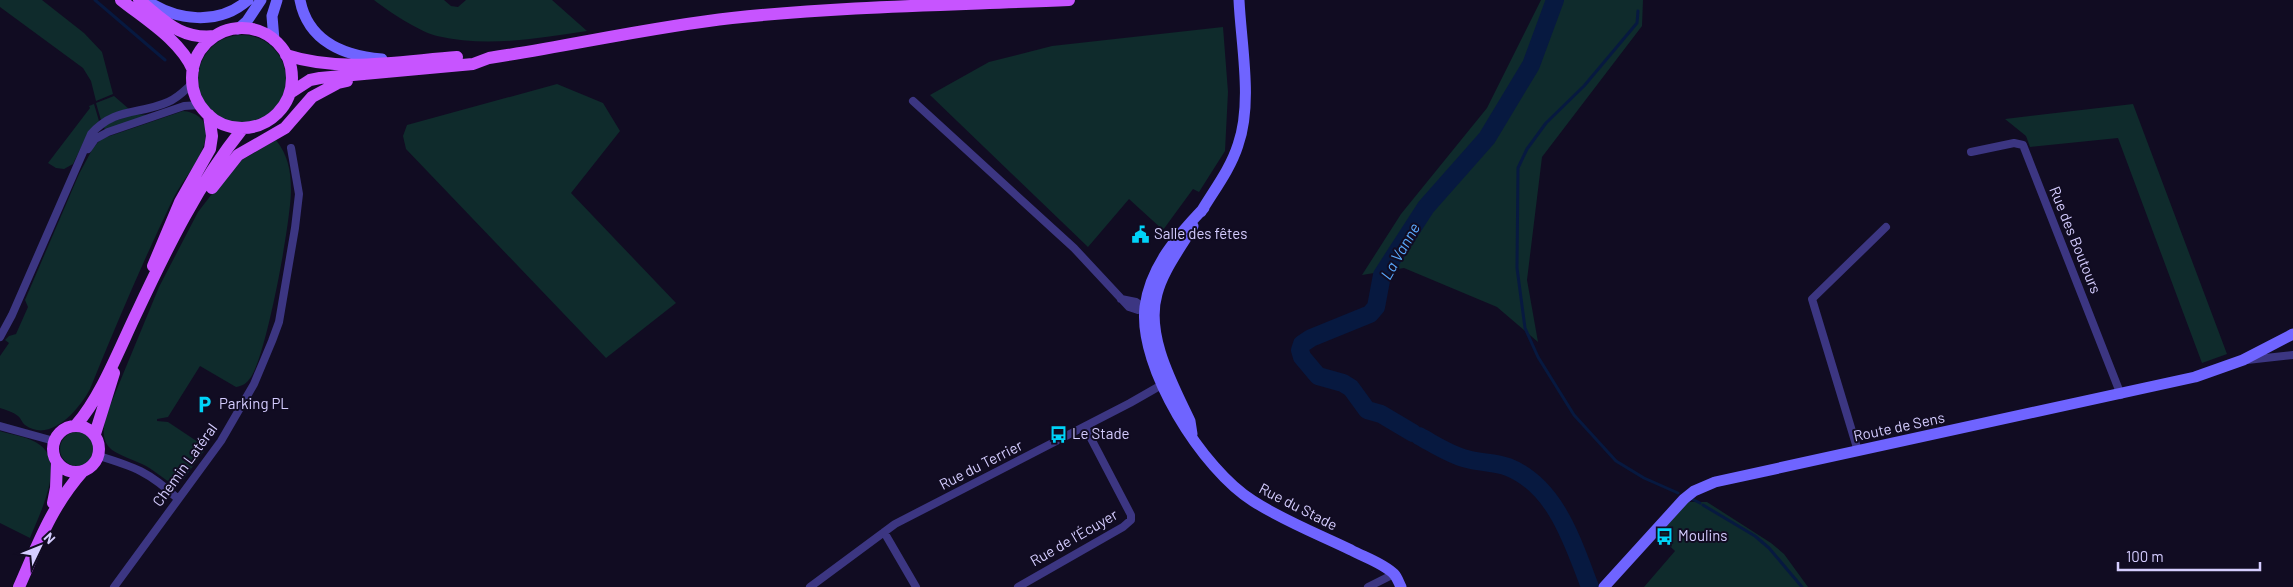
<svg xmlns="http://www.w3.org/2000/svg" width="2293" height="587" viewBox="0 0 2293 587" font-family="Barlow,sans-serif">
<style>
.green{fill:#0f2b2c}
.lines{fill:none;stroke-linecap:round;stroke-linejoin:round}
.stream{stroke:#071940;stroke-width:3}
.river{stroke:#071940;stroke-width:18}
.street{stroke:#3c3682;stroke-width:8}
.secondary{stroke:#6f64ff;stroke-width:11}
.primary{stroke:#c754ff;stroke-width:12}
.labels{text-anchor:middle;stroke-width:4;stroke-linejoin:round;paint-order:stroke}
.poi-label{font-size:15px;fill:#d5cdff;stroke:#110c22;text-anchor:start}
.street-label{font-size:15px;fill:#d5cdff;stroke:#110c22}
.water-label{font-size:16px;font-style:italic;fill:#5babff;stroke:#110c22}
</style>
<rect width="100%" height="100%" fill="#110c22"/>
<path class="green" d="M0 0H42L84 33 102 52 113 94 96 101 91 81 83 68 0 7Z
M374 0H444L451 6 458 7 466 0H552L587 31C537 38 488 48 437 36 420 32 388 11 374 0Z
M1541 0H1643L1642 26 1542 157 1527 280 1538 342 1497 307 1404 268 1362 275 1401 214 1487 108Z
M1223 27 1228 92 1225 151 1199 192 1193 189 1163 230 1129 199 1088 247 930 95 989 62 1052 46Z
M198 79a44 44 0 1 1 88 0a44 44 0 1 1-88 0Z
M557 84 603 103 620 131 571 193 676 303 606 358 406 149 403 136 407 125Z
M114 96 129 109 101 120 96 103Z
M94 104 99 121 88 133 73 164 64 169 56 168 48 163 90 108 89 106Z
M2133 104 2227 354 2202 363 2118 138 2030 147 2026 136 2005 119Z
M183 111C194 112 206 118 206 131 206 156 184 177 173 199 143 261 116 325 90 389 80 408 51 444 25 425 22 423 21 418 18 416 13 412 6 410 0 408V356L9 343 5 340 9 336 16 334 28 307 25 300 79 174 93 148 101 139Z
M135 114 150 115 105 130 103 125Z
M276 140C288 155 291 171 291 190 291 221 267 353 251 377 247 383 243 386 236 387L200 366 168 417 157 419V421L168 422 204 446V451L183 480 171 483C161 477 153 469 142 464 114 451 96 451 107 413L159 287 198 212 235 164Z
M0 431C12 435 30 437 40 445 66 464 39 515 30 538L0 523Z
M60 449a17 17 0 1 1 34 0a17 17 0 1 1-34 0Z
M1688 502H1707L1771 543 1784 554 1808 587H1644L1675 551 1658 535Z"/>
<g class="lines">
<path class="stream" d="M95 0 165 60
M1638 11 1637 23 1584 86 1546 123 1527 149 1518 168 1517 268 1525 328 1538 357 1574 415 1616 461 1644 478 1678 493
M1692 499 1700 503
M1703 505 1755 536 1769 548 1802 587"/>
<path class="river" d="M1413 433 1381 414 1367 410 1351 388 1343 383 1318 376 1302 357 1300 350 1302 344 1311 338 1370 314 1376 307 1382 275 1391 261 1426 207 1487 138 1531 65 1555 0
M1419 436C1434 444 1450 455 1467 459 1480 463 1495 462 1508 467 1556 486 1573 543 1590 587"/>
<path class="street" d="M913 101 1074 248 1129 307 1138 310 1145 308
M88 149 95 139 108 132 184 106 200 105
M1971 152 2014 143 2023 145 2121 395
M1121 299 1136 302 1146 309
M0 337 12 315 91 134C115 107 139 115 168 102 178 98 185 90 193 83
M2247 360 2293 355
M0 426 54 441
M1858 451 1812 299 1886 227
M99 456C135 467 149 472 177 498
M884 532 916 587
M114 587 221 441 254 384 272 341 279 322 295 228 299 194 291 148
M810 587 895 524 1130 403 1165 383
M1018 587 1123 527 1131 520V515L1085 427
M1368 587 1394 574"/>
<path class="secondary" d="M146 0C176 21 219 26 248 0
M300 0C308 42 345 56 382 59
M238 29 247 21 261 0
M274 40 272 16 277 0
M1204 208C1178 235 1150 267 1145 307 1138 368 1203 470 1253 501 1284 521 1318 534 1351 550 1364 557 1383 563 1394 574 1397 577 1399 583 1401 587
M1201 212C1214 190 1230 170 1238 145 1253 103 1241 44 1239 0
M1192 434 1190 421C1173 385 1145 335 1157 294 1163 270 1181 248 1193 226
M1604 587 1684 499 1694 491 1715 482 2195 377 2243 360 2293 334"/>
<path class="primary" d="M121 0C146 20 180 40 193 70
M139 0C164 20 180 40 215 36
M192 78a50 50 0 1 1 100 0a50 50 0 1 1-100 0Z
M286 55C341 73 401 61 457 57
M290 93 310 80 320 78 473 64 489 58C570 46 650 27 732 18 844 6 957 5 1069 0
M212 188 238 155 285 128 312 97 338 83 347 81
M153 266 180 202 210 149 212 136 209 115
M76 425C101 397 120 347 137 312 167 248 198 184 243 128
M53 449a23 23 0 1 1 46 0a23 23 0 1 1-46 0Z
M95 434 114 373
M53 503 56 488 57 462
M19 587C38 544 51 507 83 471"/>
</g>
<defs>
<symbol id="civic-bare" viewBox="-9 -9 18 18"><path d="M-.6-6.5H3V-4.5H.6V-3L4-1V1h2V6H-6V1h2V-1L-.6-3ZM-1.2 2.5V6h2.4V2.5Z" fill="#00d3f8" stroke="#110c22" stroke-width="2.5" paint-order="stroke"/></symbol>
<symbol id="parking-bare" viewBox="-9 -9 18 18"><path d="M-3.5-5.5H1a3.5 3.5 0 0 1 0 7H-1V5.5H-3.5ZM-1-3.4V-.6H.8a1.4 1.4 0 0 0 0-2.8Z" fill="#00d3f8" stroke="#110c22" stroke-width="2.5" paint-order="stroke"/></symbol>
<symbol id="bus-bare" viewBox="-9 -9 18 18"><path d="M-5-6H5V4H4V6H2V4H-2V6H-4V4H-5ZM-3.5-4V0h7V-4ZM-3.5 1.2v1.5H-2V1.2ZM2 1.2v1.5H3.5V1.2Z" fill="#00d3f8" stroke="#110c22" stroke-width="2.5" paint-order="stroke"/></symbol>
</defs>
<g fill-rule="evenodd">
<use href="#civic-bare" x="1128" y="222" width="25" height="25"/>
<use href="#parking-bare" x="192" y="392" width="25" height="25"/>
<use href="#bus-bare" x="1046" y="422" width="25" height="25"/>
<use href="#bus-bare" x="1652" y="524" width="25" height="25"/>
</g>
<g class="labels">
<g class="poi-label">
<text x="1154" y="239">Salle des fêtes</text>
<text x="219" y="409">Parking PL</text>
<text x="1072" y="439">Le Stade</text>
<text x="1678" y="541">Moulins</text>
</g>
<g class="street-label">
<text transform="translate(2075 240) rotate(68)" y="5">Rue des Boutours</text>
<text transform="translate(1899 427) rotate(-12)" y="5">Route de Sens</text>
<text transform="translate(185 465) rotate(-54)" y="5">Chemin Latéral</text>
<text transform="translate(981 465) rotate(-27)" y="5">Rue du Terrier</text>
<text transform="translate(1298 507) rotate(27)" y="5">Rue du Stade</text>
<text transform="translate(1074 538) rotate(-30)" y="5">Rue de l’Écuyer</text>
</g>
<g class="water-label">
<text transform="translate(1400 251) rotate(-60)" y="6">La Vanne</text>
</g>
</g>
<g transform="translate(40 547) rotate(47)" stroke="#110c22" stroke-width="4" paint-order="stroke">
<path d="M0-4L9 19L0 12L-9 19Z" fill="#d5cdff"/>
<text y="-8" font-size="14" font-weight="bold" text-anchor="middle" fill="#d5cdff">N</text>
</g>
<path d="M2118 562v8h142v-8" fill="none" stroke="#d5cdff" stroke-width="2.5"/>
<text x="2126" y="562" font-size="15" fill="#d5cdff" stroke="#110c22" stroke-width="4" paint-order="stroke">100 m</text>
</svg>
